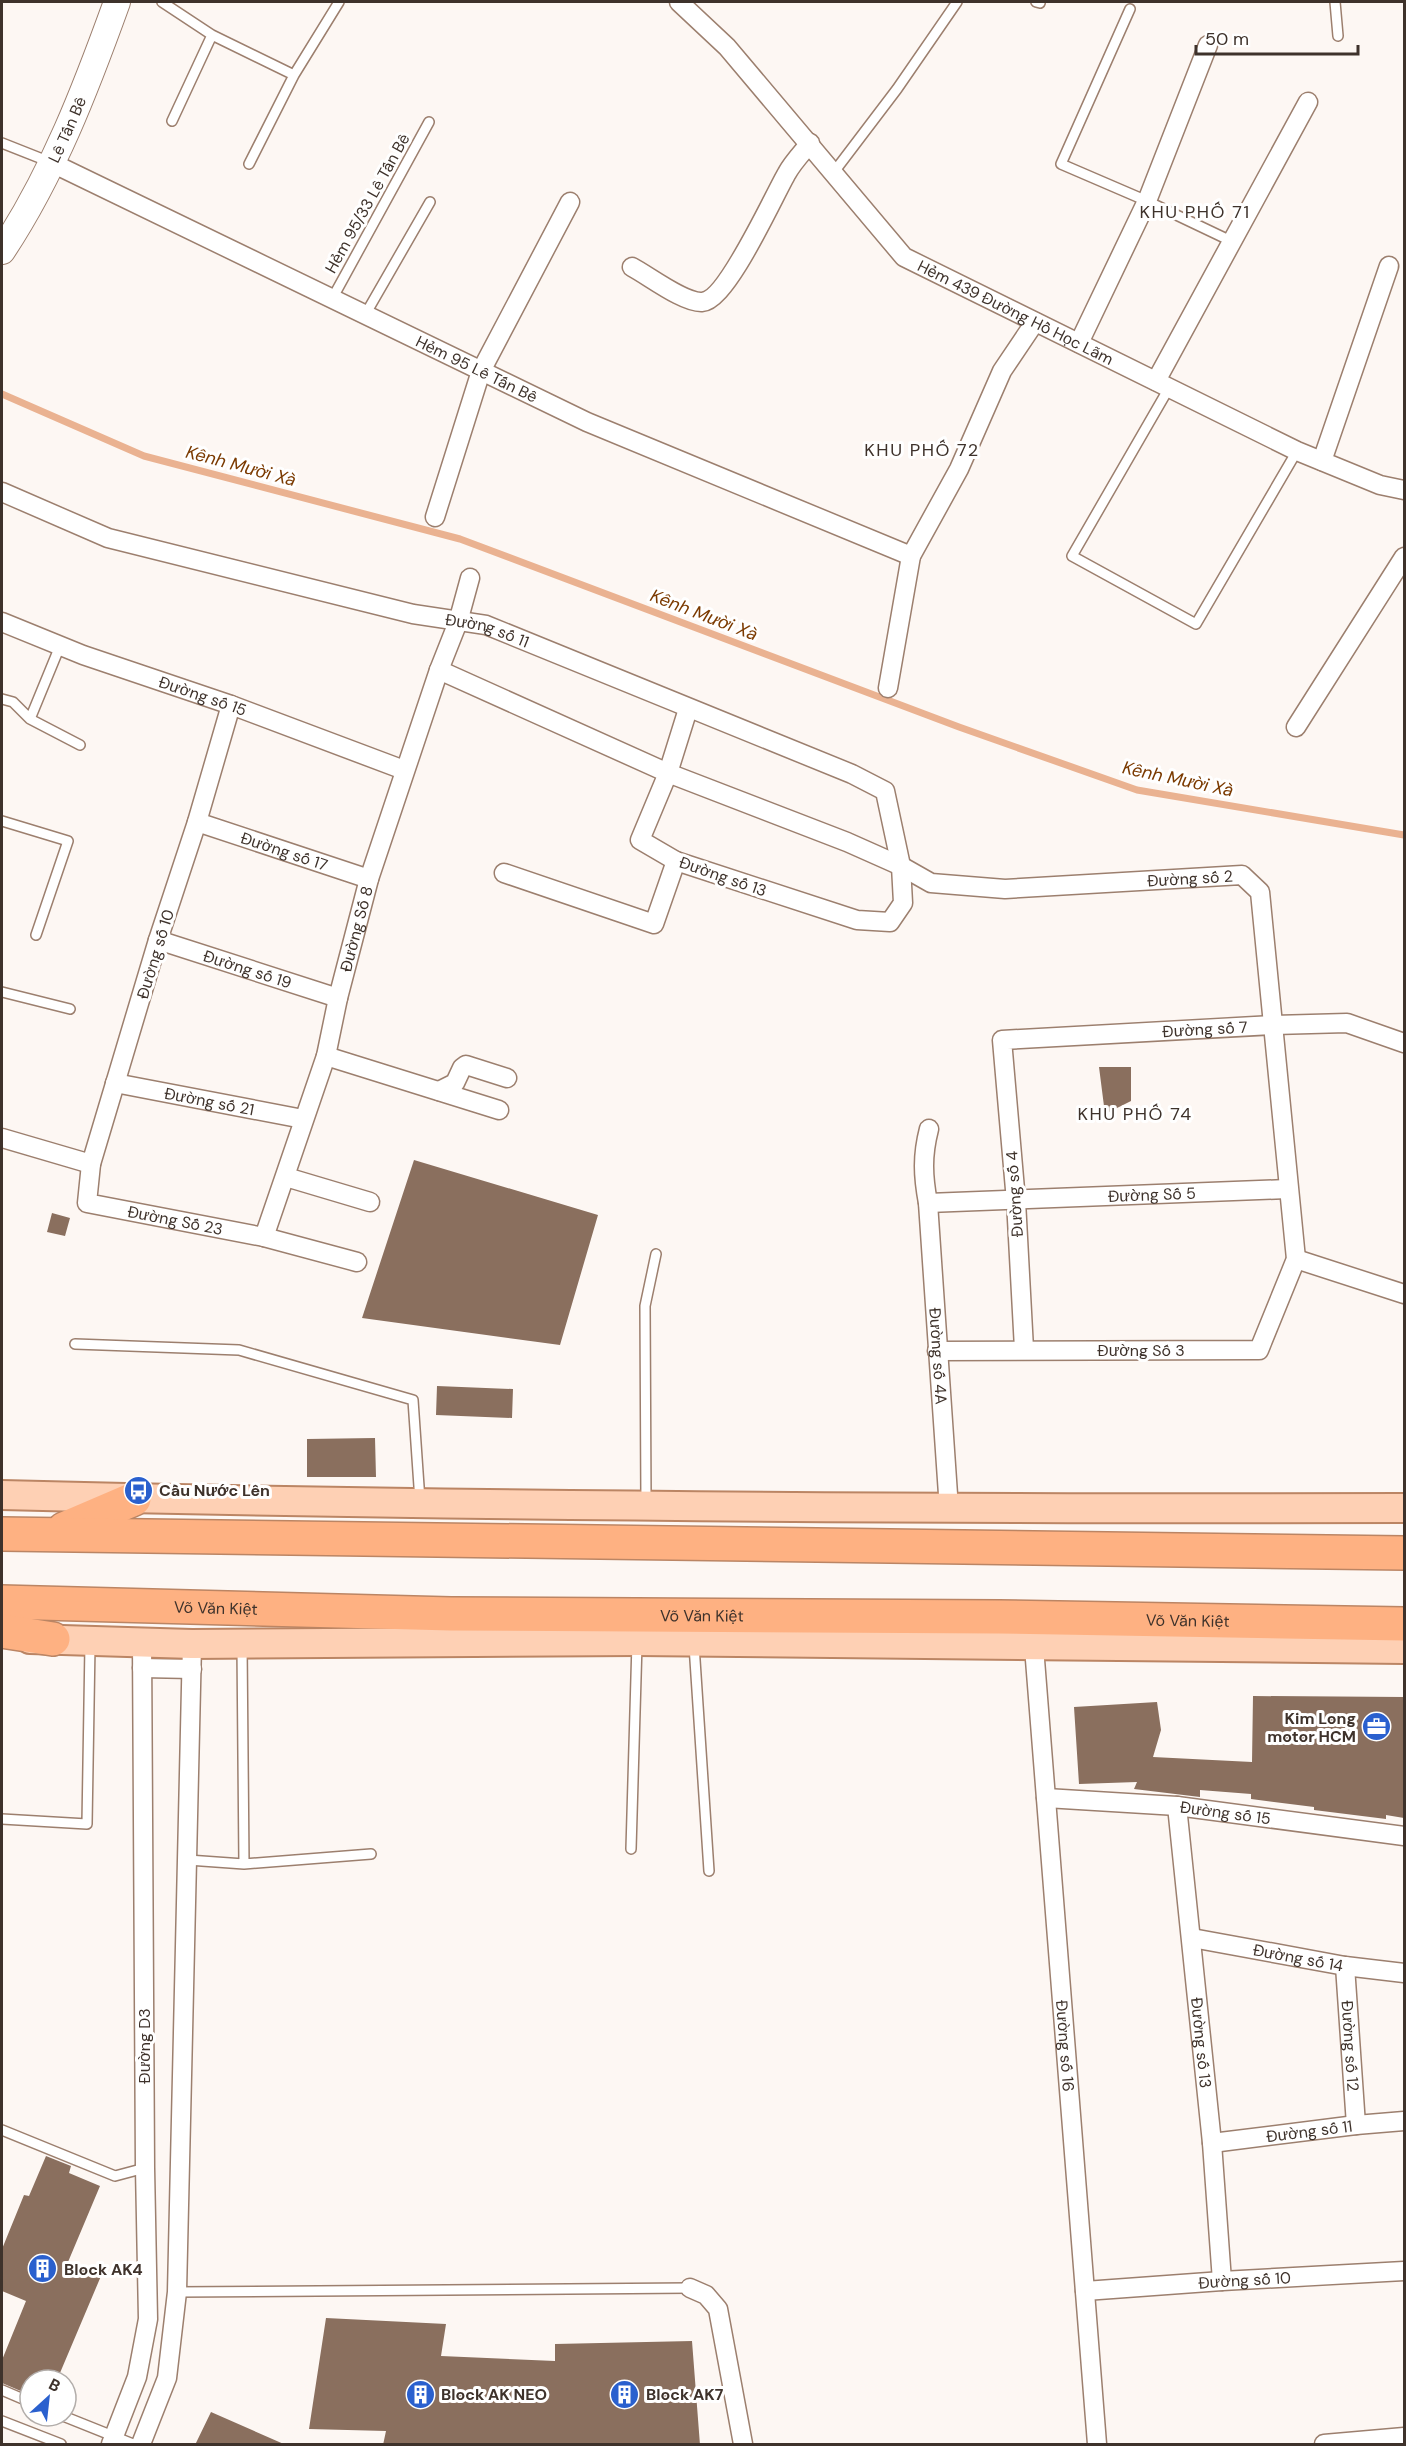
<svg xmlns="http://www.w3.org/2000/svg" width="1406" height="2446" viewBox="0 0 1406 2446" font-family="'DM Sans',sans-serif">
<style>
.lines{fill:none;stroke-linecap:round;stroke-linejoin:round}
.stream{stroke:#eab291;stroke-width:7}
.building{fill:#8a6f5e}
.lane-casing{stroke:#9c7f6e;stroke-width:12}
.street-casing{stroke:#9c7f6e;stroke-width:21}
.secondary-casing{stroke:#9c7f6e;stroke-width:28}
.primary-casing{stroke:#bb8564;stroke-width:32}
.highway-casing{stroke:#bb8564;stroke-width:36}
.lane{stroke:#fff;stroke-width:9}
.street{stroke:#fff;stroke-width:18}
.secondary{stroke:#fff;stroke-width:26}
.primary{stroke:#fed0b4;stroke-width:28}
.highway{stroke:#feb182;stroke-width:33}
.labels{text-anchor:middle;stroke-width:6;stroke-linejoin:round;paint-order:stroke}
.street-label{font-size:16px;fill:#3e322b;stroke:#fff}
.poi-label{font-size:16px;font-weight:bold;fill:#3e322b;stroke:#fff;text-anchor:start}
.neighbourhood-label{font-size:18px;letter-spacing:1.5px;fill:#3e322b;stroke:#fff}
.water-label{font-size:18px;font-style:italic;fill:#7b3a01;stroke:#fff}
</style>
<rect width="100%" height="100%" fill="#fdf7f3"/>
<g class="lines">
<path class="stream" d="M2 394 144 456 460 539 959 727 1137 790 1404 835"/>
</g>
<path class="building" d="M1099 1067H1131V1101L1105 1114Z
M414 1160 598 1215 560 1345 362 1318Z
M52 1213 70 1218 65 1236 47 1232Z
M437 1386 513 1389 512 1418 436 1415Z
M375 1438 376 1477H307V1439Z
M1253 1696 1404 1697V1818L1386 1815V1819L1314 1810V1807L1251 1799V1794L1200 1790V1797L1134 1789 1137 1782 1079 1784 1074 1707 1157 1702 1161 1730 1153 1757 1252 1762Z
M46 2156 71 2166 69 2173 100 2186 68 2262 101 2276 57 2380H30V2395L2 2383V2360L26 2301 2 2291V2249L24 2195 29 2196Z
M326 2318 446 2324 441 2356 555 2361V2344L692 2341 700 2445H383L386 2431 309 2429Z
M211 2412 286 2445H195Z"/>
<g class="lines">
<defs>
<path id="lane" d="M162 2 212 35 294 75
M1036 2 1040 3
M1335 2 1338 36
M1130 9 1061 164 1147 201 1231 241
M172 121 212 35
M2 143 50 162
M249 164 294 75 339 2
M834 172 897 89 957 2
M332 299 429 122
M365 315 430 202
M1169 388 1072 556 1196 624 1297 451
M2 699 13 702 30 719 80 745
M30 719 60 646
M2 821 68 841 36 935
M2 992 70 1009
M75 1344 239 1350 413 1400 420 1501
M646 1503 645 1306 656 1254
M694 1645 709 1871
M242 1646 244 1864
M2 1819 87 1824 90 1645
M631 1849 637 1643
M188 1860 244 1864 371 1854
M2 2130 115 2176 145 2168
M177 2292 690 2288
M2 2390 30 2402
M63 2416 133 2444
M2 2421 61 2444"/>
<g id="street">
<path id="s1" d="M679 2 727 47 904 257 1297 451 1380 485 1404 490"/>
<path id="s2" d="M52 163 587 422 911 556"/>
<path d="M632 267C649 276 684 303 702 302 727 301 774 195 787 173 793 162 802 153 810 143"/>
<path d="M1079 343 1147 201 1208 45"/>
<path d="M1156 381 1308 102"/>
<path d="M1322 461 1389 266"/>
<path id="s3" d="M2 492 108 538 413 614 486 625 852 774 885 791 901 866 903 903 890 922 857 920 676 861 640 840 668 773 439 670"/>
<path d="M435 517 481 371 570 202"/>
<path id="s4" d="M2 622 83 655 231 705 404 770"/>
<path d="M888 688 911 556 959 469 1002 371 1035 322"/>
<path id="s5" d="M231 705 197 822 158 940 91 1164 87 1203 264 1237 357 1262"/>
<path id="s6" d="M688 709 668 773 847 842 901 866 931 883 1005 889 1242 875 1260 892 1296 1259 1259 1350 937 1351"/>
<path d="M1296 727 1404 557"/>
<path id="s7" d="M197 822 369 879"/>
<path d="M504 873 654 924 676 861"/>
<path id="s8" d="M158 940 338 998"/>
<path d="M326 1056 499 1110"/>
<path id="s9" d="M115 1083 303 1119"/>
<path d="M439 1091 455 1083 462 1068 466 1065 507 1078"/>
<path id="s10" d="M929 1129C922 1156 923 1176 928 1203L949 1509"/>
<path d="M2 1138 91 1164"/>
<path d="M286 1177 370 1202"/>
<path id="s11" d="M928 1203 1287 1189"/>
<path id="s12" d="M264 1237 326 1056 338 998 369 879 439 670 458 622 470 578"/>
<path d="M1296 1259 1404 1294"/>
<path id="s13" d="M1024 1349 1016 1201 1002 1040 1274 1025 1347 1023 1404 1043"/>
<path id="s14" d="M1034 1647 1097 2444"/>
<path d="M142 1668 192 1669"/>
<path id="s15" d="M1046 1798 1177 1806 1404 1836"/>
<path id="s16" d="M1177 1806 1212 2143 1222 2281"/>
<path id="s17" d="M1192 1938 1345 1966 1404 1973"/>
<path id="s18" d="M1345 1966 1356 2125"/>
<path id="s19" d="M1212 2143 1356 2125 1404 2121"/>
<path d="M690 2288 706 2295 718 2309 743 2444"/>
<path id="s20" d="M1085 2291 1222 2281 1404 2271"/>
<path d="M111 2444 137 2377 148 2319 145 2168 142 1642"/>
<path d="M141 2444 167 2378 177 2292 192 1644"/>
<path d="M1324 2444 1404 2437"/>
</g>
<g id="secondary">
<path id="s21" d="M2 251C53 174 86 88 117 2"/>
</g>
<path id="primary" d="M2 1495C469 1507 937 1509 1404 1508
M30 1639 192 1644 637 1641 1404 1649"/>
<g id="highway">
<path d="M64 1529 134 1499"/>
<path d="M2 1534 1404 1553"/>
<path id="s22" d="M2 1602 451 1614 999 1617 1404 1624"/>
<path d="M2 1631 53 1639"/>
</g>
</defs>
<use href="#lane" class="lane-casing"/>
<use href="#street" class="street-casing"/>
<use href="#secondary" class="secondary-casing"/>
<use href="#primary" class="primary-casing"/>
<use href="#highway" class="highway-casing"/>
<use href="#lane" class="lane"/>
<use href="#street" class="street"/>
<use href="#secondary" class="secondary"/>
<use href="#primary" class="primary"/>
<use href="#highway" class="highway"/>
</g>
<defs>
<symbol id="bus-disc" viewBox="-11 -11 22 22"><circle r="9.5" fill="#2a60ce" stroke="#fff"/><path d="M-5-6H5V4H4V6H2V4H-2V6H-4V4H-5ZM-3.5-4V0h7V-4ZM-3.5 1.2v1.5H-2V1.2ZM2 1.2v1.5H3.5V1.2Z" fill="#fff"/></symbol>
<symbol id="office-disc" viewBox="-11 -11 22 22"><circle r="9.5" fill="#2a60ce" stroke="#fff"/><path d="M-6-3h4V-5.5h4V-3h4V5H-6ZM-1-4.5V-3h2v-1.5ZM-6 0V1H6V0Z" fill="#fff"/></symbol>
<symbol id="building-disc" viewBox="-11 -11 22 22"><circle r="9.5" fill="#2a60ce" stroke="#fff"/><path d="M-4-6H4V6H1V3H-1V6H-4ZM-2.5-4.3h1.7v1.8h-1.7ZM.8-4.3h1.7v1.8H.8ZM-2.5-1h1.7V.8h-1.7ZM.8-1h1.7V.8H.8Z" fill="#fff"/></symbol>
</defs>
<g fill-rule="evenodd">
<use href="#bus-disc" x="122" y="1474" width="33" height="33"/>
<use href="#office-disc" x="1360" y="1710" width="33" height="33"/>
<use href="#building-disc" x="26" y="2252" width="33" height="33"/>
<use href="#building-disc" x="404" y="2378" width="33" height="33"/>
<use href="#building-disc" x="608" y="2378" width="33" height="33"/>
</g>
<g class="labels">
<g class="street-label">
<text dy="6" stroke="none"><textPath href="#s21" startOffset="138">Lê Tấn Bê</textPath></text>
<text transform="translate(367 203) rotate(-61)" y="6">Hẻm 95/33 Lê Tấn Bê</text>
<text dy="6" stroke="none"><textPath href="#s1" startOffset="465">Hẻm 439 Đường Hồ Học Lãm</textPath></text>
<text dy="6" stroke="none"><textPath href="#s2" startOffset="472">Hẻm 95 Lê Tấn Bê</textPath></text>
<text dy="6" stroke="none"><textPath href="#s3" startOffset="506">Đường số 11</textPath></text>
<text dy="6" stroke="none"><textPath href="#s4" startOffset="214">Đường số 15</textPath></text>
<text dy="6" stroke="none"><textPath href="#s7" startOffset="92">Đường số 17</textPath></text>
<text transform="translate(723 876) rotate(19)" y="6">Đường số 13</text>
<text dy="6" stroke="none"><textPath href="#s6" startOffset="612">Đường số 2</textPath></text>
<text dy="6" stroke="none"><textPath href="#s12" startOffset="322">Đường Số 8</textPath></text>
<text transform="translate(155 954) rotate(-73)" y="6">Đường số 10</text>
<text dy="6" stroke="none"><textPath href="#s8" startOffset="94">Đường số 19</textPath></text>
<text dy="6" stroke="none"><textPath href="#s13" startOffset="513">Đường số 7</textPath></text>
<text dy="6" stroke="none"><textPath href="#s9" startOffset="96">Đường số 21</textPath></text>
<text transform="translate(1014 1194) rotate(-94)" y="6">Đường số 4</text>
<text dy="6" stroke="none"><textPath href="#s11" startOffset="224">Đường Số 5</textPath></text>
<text dy="6" stroke="none"><textPath href="#s5" startOffset="609">Đường Số 23</textPath></text>
<text x="1141" y="1356">Đường Số 3</text>
<text dy="6" stroke="none"><textPath href="#s10" startOffset="228">Đường số 4A</textPath></text>
<text dy="6" stroke="none"><textPath href="#s22" startOffset="214">Võ Văn Kiệt</textPath></text>
<text dy="6" stroke="none"><textPath href="#s22" startOffset="700">Võ Văn Kiệt</textPath></text>
<text dy="6" stroke="none"><textPath href="#s22" startOffset="1186">Võ Văn Kiệt</textPath></text>
<text dy="6" stroke="none"><textPath href="#s15" startOffset="180">Đường số 15</textPath></text>
<text dy="6" stroke="none"><textPath href="#s17" startOffset="108">Đường số 14</textPath></text>
<text dy="6" stroke="none"><textPath href="#s16" startOffset="238">Đường số 13</textPath></text>
<text dy="6" stroke="none"><textPath href="#s18" startOffset="80">Đường số 12</textPath></text>
<text transform="translate(144 2046) rotate(-90)" y="6">Đường D3</text>
<text dy="6" stroke="none"><textPath href="#s14" startOffset="400">Đường số 16</textPath></text>
<text dy="6" stroke="none"><textPath href="#s19" startOffset="98">Đường số 11</textPath></text>
<text dy="6" stroke="none"><textPath href="#s20" startOffset="160">Đường số 10</textPath></text>
</g>
<g class="poi-label">
<text x="159" y="1496">Cầu Nước Lên</text>
<text x="1356" y="1724" text-anchor="end">Kim Long<tspan x="1356" dy="18">motor HCM</tspan></text>
<text x="64" y="2275">Block AK4</text>
<text x="441" y="2400">Block AK NEO</text>
<text x="646" y="2400">Block AK7</text>
</g>
<g class="neighbourhood-label">
<text x="1195" y="218">KHU PHỐ 71</text>
<text x="922" y="456">KHU PHỐ 72</text>
<text x="1135" y="1120">KHU PHỐ 74</text>
</g>
<g class="water-label">
<text transform="translate(241 466) rotate(15)" y="6">Kênh Mười Xà</text>
<text transform="translate(704 615) rotate(21)" y="6">Kênh Mười Xà</text>
<text transform="translate(1178 779) rotate(12)" y="6">Kênh Mười Xà</text>
</g>
</g>
<rect width="1406" height="2446" fill="none" stroke="#3e322b" stroke-width="6"/>
<g transform="translate(48 2398) rotate(27)"><circle r="28" fill="#ffffff" stroke="#b2adaa" stroke-width="1.5"/>
<path d="M0-4.5L10 22L0 15L-10 22Z" fill="#2a60ce"/>
<text y="-9" font-size="16" font-weight="bold" text-anchor="middle" fill="#3e322b">B</text>
</g>
<path d="M1196 45v9h162v-9" fill="none" stroke="#3e322b" stroke-width="3"/>
<text x="1205" y="45" font-size="18" fill="#3e322b" stroke="#ffffff" stroke-width="4.5" paint-order="stroke">50 m</text>
</svg>
